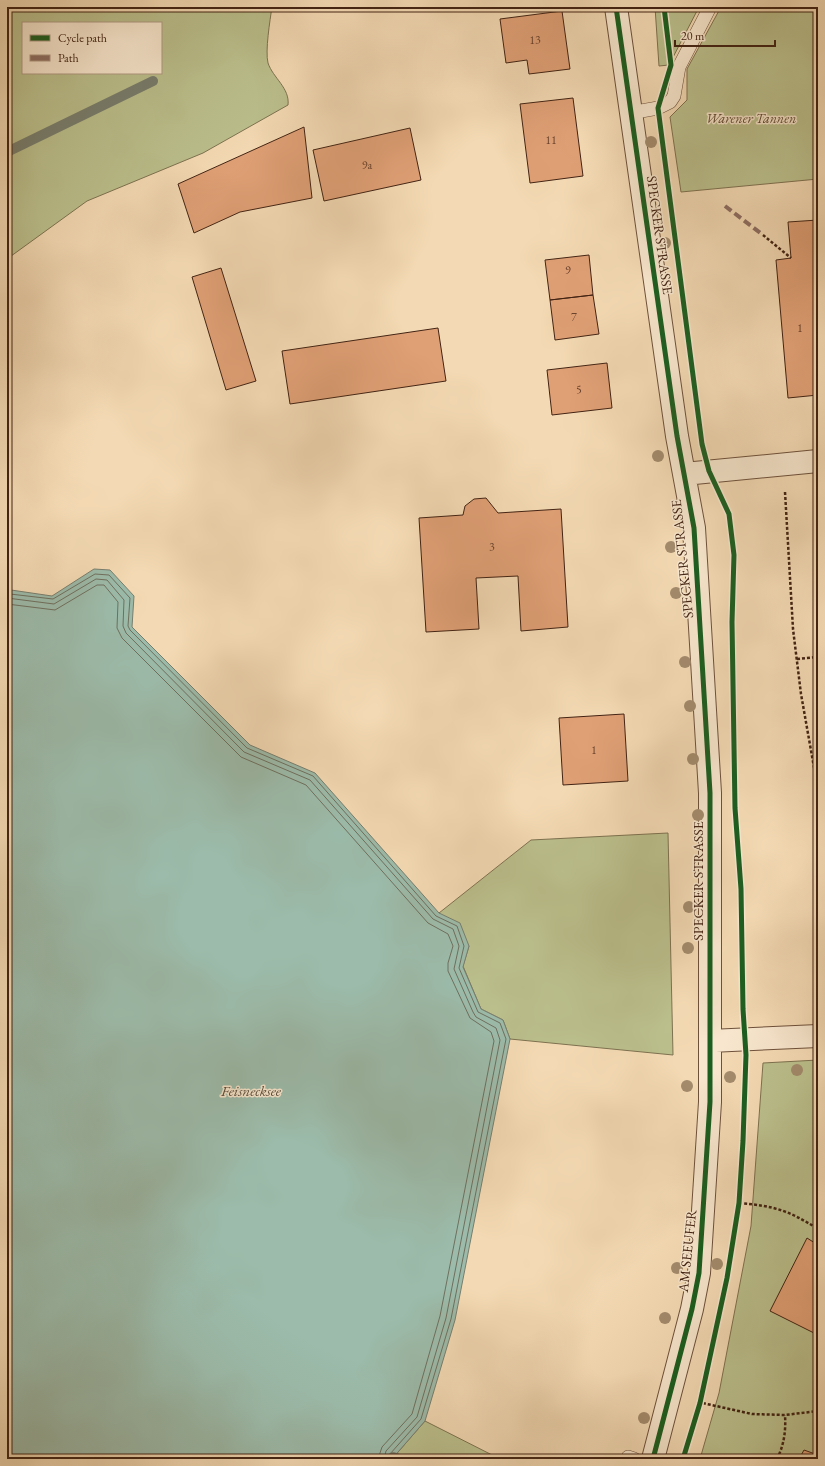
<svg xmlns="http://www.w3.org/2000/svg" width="825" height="1466" viewBox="0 0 825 1466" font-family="'EB Garamond',serif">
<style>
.green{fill:#bbc08d;stroke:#7e7250;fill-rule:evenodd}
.water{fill:#9cbbaa;stroke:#787e6e}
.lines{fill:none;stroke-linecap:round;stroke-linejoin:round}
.shore{stroke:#6f6f5e;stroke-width:1}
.stream{stroke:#787e6e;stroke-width:10}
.building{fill:#e0a076;stroke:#422313}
.service-casing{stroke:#6e513b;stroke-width:14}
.minor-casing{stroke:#6e513b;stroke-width:24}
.path{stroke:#422313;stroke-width:2.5;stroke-dasharray:3 2;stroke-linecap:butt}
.service{stroke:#f8e7ce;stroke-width:13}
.minor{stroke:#f8e7ce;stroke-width:22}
.quiet{stroke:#8d6e63;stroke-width:4;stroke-dasharray:8 4;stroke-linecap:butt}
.cycleway-casing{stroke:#f8e7ce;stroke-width:8}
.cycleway{stroke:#1b5e20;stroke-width:5}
.tree{fill:#a38b6c}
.labels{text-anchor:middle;stroke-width:3;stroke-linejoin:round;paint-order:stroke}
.number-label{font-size:12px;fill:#6a422c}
.park-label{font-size:14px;font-style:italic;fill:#604a32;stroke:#f8e7ce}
.street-label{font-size:14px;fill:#422313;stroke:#f8e7ce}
.water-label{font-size:15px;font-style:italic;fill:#584939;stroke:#f8e7ce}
</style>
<rect width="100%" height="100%" fill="#f4dab4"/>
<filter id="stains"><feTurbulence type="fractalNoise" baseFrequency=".005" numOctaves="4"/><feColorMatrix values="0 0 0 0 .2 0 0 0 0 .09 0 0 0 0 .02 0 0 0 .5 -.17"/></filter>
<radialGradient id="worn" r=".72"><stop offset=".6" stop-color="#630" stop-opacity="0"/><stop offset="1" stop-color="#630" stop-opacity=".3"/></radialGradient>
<path class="green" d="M7 7H272C270 20 265 51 268 63 273 78 290 88 288 105L203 153 87 201 7 259ZM23 23H161V73H23Z
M655 7H699L669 65 659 66Z
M721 7H818V179L681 192 670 117 687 100V69Z
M668 833 673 1055 510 1039 503 1020 481 1009 463 966 469 946 439 913 531 840Z
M818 1060V1459H700L719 1393 751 1226 763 1063Z
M425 1421 500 1459H392Z"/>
<path class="water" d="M94 569 110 570 134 596 132 627 250 745 315 773 439 913 460 923 469 946 463 967 481 1009 503 1020 510 1039 455 1320 425 1421 392 1459H7V586L11 590 52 596Z"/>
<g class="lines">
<path class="shore" d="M7 592 10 594 53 599 95 574 109 575 130 598 128 626 130 630 247 748 313 776 436 916 457 926 464 946 459 968 478 1012 500 1023 506 1039 451 1319 421 1419 390 1454 389 1459
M7 598 54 604 96 579 107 580 124 600 123 626 126 633 244 752 310 780 433 919 453 929 459 946 454 969 473 1012 476 1017 496 1028 500 1040 446 1318 417 1417 386 1451 384 1459
M7 604 55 610 97 585H104L118 602 117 628 122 638 241 757 306 785 428 923 448 934 453 946 448 963V971L470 1018 491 1032 494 1041 440 1316 412 1414 382 1447 378 1459"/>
<path class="stream" d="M7 152 153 81
M393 1457 399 1459"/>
</g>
<path class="building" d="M562 11 570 69 529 74 527 60 506 63 500 19Z
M573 98 583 176 530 183 520 104Z
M304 127 312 198 240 212 194 233 178 184Z
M410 128 421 180 324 201 313 150Z
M818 220V395L788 398 776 260 791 258 788 222Z
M589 255 593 295 550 300 545 260Z
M221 268 256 381 226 390 192 277Z
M593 295 599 334 555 340 550 300Z
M438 328 446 381 290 404 282 351Z
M607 363 612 408 552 415 547 370Z
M486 498 498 513 561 509 568 627 521 631 518 576 476 578 479 629 426 632 419 518 463 515 465 506 474 499Z
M624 714 628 781 563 785 559 718Z
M807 1238 818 1245V1335L770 1311Z
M804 1450 818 1455V1459H799Z"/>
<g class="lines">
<defs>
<path id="service" d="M630 113 658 108 670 102 674 96 679 67 710 7
M628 1457 634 1459"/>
<path id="minor" d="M616 7 677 436 694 528 710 793V1102L699 1273 692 1309 653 1459
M684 474 818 461
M710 1041 818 1036"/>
</defs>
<use href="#service" class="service-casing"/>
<use href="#minor" class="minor-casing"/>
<path class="path" d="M763 235 791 258
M785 492 793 629 801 694 818 790
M797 659 818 657
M739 1203C774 1206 788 1210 818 1229
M698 1402 752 1414 785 1415 818 1411
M777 1459C784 1445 786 1431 785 1415"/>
<use href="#service" class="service"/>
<use href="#minor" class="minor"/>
<path class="quiet" d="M725 206 763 235"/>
<defs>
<path id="cycleway" d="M616 7 677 436 694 528 710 793V1102L699 1273 692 1309 653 1459
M664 7 671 65 658 108 702 444 709 471 729 514 734 555 732 622 735 808 741 889 743 1009 746 1055 743 1141 739 1203 727 1278 700 1403 683 1459"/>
</defs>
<use href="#cycleway" class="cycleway-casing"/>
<use href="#cycleway" class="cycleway"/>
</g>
<g class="tree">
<circle cx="651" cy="142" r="6"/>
<circle cx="665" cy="243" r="6"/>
<circle cx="658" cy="456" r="6"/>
<circle cx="671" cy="547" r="6"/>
<circle cx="676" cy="593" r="6"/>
<circle cx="685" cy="662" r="6"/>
<circle cx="690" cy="706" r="6"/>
<circle cx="693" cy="759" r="6"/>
<circle cx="698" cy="815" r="6"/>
<circle cx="689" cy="907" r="6"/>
<circle cx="688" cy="948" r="6"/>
<circle cx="797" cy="1070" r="6"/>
<circle cx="730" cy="1077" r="6"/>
<circle cx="687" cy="1086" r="6"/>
<circle cx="717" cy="1264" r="6"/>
<circle cx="677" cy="1268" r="6"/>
<circle cx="665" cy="1318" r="6"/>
<circle cx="644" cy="1418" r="6"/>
</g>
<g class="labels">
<g class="number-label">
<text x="535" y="44">13</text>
<text x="551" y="144">11</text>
<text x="367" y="169">9a</text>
<text x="568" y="274">9</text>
<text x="574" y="321">7</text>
<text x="800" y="332">1</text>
<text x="579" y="393">5</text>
<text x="492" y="551">3</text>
<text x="594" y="754">1</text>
</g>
<g class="park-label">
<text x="751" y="123">Warener Tannen</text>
</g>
<g class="street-label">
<text transform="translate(660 235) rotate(82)" y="5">SPECKER STRASSE</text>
<text transform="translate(682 559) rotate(-96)" y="5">SPECKER STRASSE</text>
<text transform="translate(698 881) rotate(-90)" y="5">SPECKER STRASSE</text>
<text transform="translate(687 1251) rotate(-84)" y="5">AM SEEUFER</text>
</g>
<g class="water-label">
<text x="251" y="1096">Feisnecksee</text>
</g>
</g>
<rect width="825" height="1466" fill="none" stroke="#f4dab4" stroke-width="24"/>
<rect x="8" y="8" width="809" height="1450" fill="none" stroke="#422313" stroke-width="2"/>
<rect x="12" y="12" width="801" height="1442" fill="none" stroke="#422313"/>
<rect x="22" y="22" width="140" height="52" fill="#f8e7ce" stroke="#af9983"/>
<rect x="30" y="35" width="20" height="6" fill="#1b5e20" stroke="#af9983"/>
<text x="58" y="42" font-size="12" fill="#422313">Cycle path</text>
<rect x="30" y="55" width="20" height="6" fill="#8d6e63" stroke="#af9983"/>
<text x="58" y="62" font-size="12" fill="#422313">Path</text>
<path d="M675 40v6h100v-6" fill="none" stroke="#422313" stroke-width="2"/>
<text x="681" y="40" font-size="12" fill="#422313" stroke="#f8e7ce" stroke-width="3" paint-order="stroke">20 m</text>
<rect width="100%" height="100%" filter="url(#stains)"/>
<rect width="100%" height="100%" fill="url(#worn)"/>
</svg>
